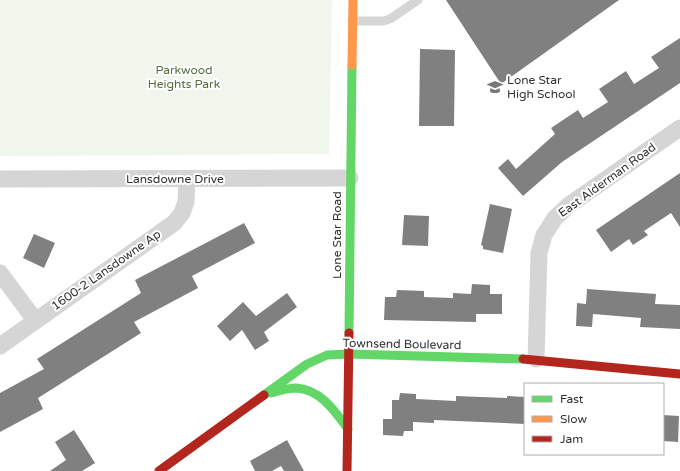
<svg xmlns="http://www.w3.org/2000/svg" width="680" height="471" viewBox="0 0 680 471" font-family="'Varela Round',sans-serif">
<style>
.green{fill:#f1f6ed}
.building{fill:#808080}
.lines{fill:none;stroke-linecap:round;stroke-linejoin:round}
.lane{stroke:#d5d5d5;stroke-width:9}
.street{stroke:#d5d5d5;stroke-width:17}
.fast{stroke:#63d668;stroke-width:9}
.slow{stroke:#ff974d;stroke-width:9}
.jam{stroke:#b3261e;stroke-width:9}
.labels{text-anchor:middle;stroke-width:4;stroke-linejoin:round;paint-order:stroke}
.park-label{font-size:12px;fill:#526e3d;stroke:#fff}
.poi-label{font-size:12px;fill:#313131;stroke:#fff;text-anchor:start}
.street-label{font-size:12px;fill:#313131;stroke:#fff}
</style>
<rect width="100%" height="100%" fill="#fff"/>
<path class="green" d="M0 0H332L329 154 0 156Z"/>
<path class="building" d="M446 0H619L501 84Z
M680 38V83L562 162 523 196 498 168 508 159 516 169 555 134 551 128 578 110 583 118 608 102 599 89 626 71 634 84 659 68 651 57Z
M420 49 455 50 454 126H419Z
M680 173V227L671 213 644 231 648 235 633 245 629 239 611 252 596 230Z
M490 204 512 209 503 253 483 249V246L481 245Z
M404 215 429 216 428 246 402 245Z
M244 223 255 243 192 276 198 288 134 322 141 333 38 398 43 409 0 432V393L44 369 37 359 141 293 135 280Z
M34 234 55 243 44 268 23 258Z
M472 284 490 285V294H502V314H476V322L384 320 385 297H396L397 290 424 291V297L453 298V293L471 294Z
M587 289 656 294 655 304 680 305V329L640 327 641 318 593 314 592 327 576 326 577 303 586 304Z
M287 293 297 307 264 332 269 341 255 350 242 330 230 341 217 326 243 302 256 316Z
M400 393 416 394V399L456 401V396L507 398V396L525 397V424L434 420V423L413 422V431H404L403 436 383 435V419H392V400H399Z
M663 415 679 416 678 442 663 441Z
M74 430 95 463 82 471H50L66 460 55 442Z
M287 440 304 471H284L281 466 272 471H255L250 461Z"/>
<g class="lines">
<path class="lane" d="M352 21H383L390 19 418 0"/>
<path class="street" d="M0 179 350 178
M0 273 35 320
M0 346 174 223 182 213 186 202 187 179
M536 359 539 253 544 235 555 218 569 205 680 128"/>
<path class="fast" d="M349 333 352 65
M271 393C279 391 287 388 296 388 320 389 335 411 348 429
M264 395 307 364 327 355 349 354 523 359"/>
<path class="slow" d="M352 65 353 0"/>
<path class="jam" d="M523 359 680 374
M159 471 264 395
M347 471 349 333"/>
</g>
<defs>
<symbol id="school-bare" viewBox="-9 -9 18 18"><path d="M0-5L7-2L0 1L-7-2ZM-4 1L0 2.5L4 1V4Q0 6-4 4Z" fill="#797979" stroke="#fff" stroke-width="2.5" paint-order="stroke"/></symbol>
</defs>
<g fill-rule="evenodd">
<use href="#school-bare" x="484" y="76" width="22" height="22"/>
</g>
<g class="labels">
<g class="park-label">
<text x="184" y="74">Parkwood<tspan x="184" dy="14">Heights Park</tspan></text>
</g>
<g class="poi-label">
<text x="507" y="84">Lone Star<tspan x="507" dy="14">High School</tspan></text>
</g>
<g class="street-label">
<text x="175" y="183">Lansdowne Drive</text>
<text transform="translate(607 180) rotate(-36)" y="4">East Alderman Road</text>
<text transform="translate(337 235) rotate(-90)" y="4">Lone Star Road</text>
<text transform="translate(106 270) rotate(-35)" y="4">1600-2 Lansdowne Ap</text>
<text transform="translate(402 344) rotate(1)" y="4">Townsend Boulevard</text>
</g>
</g>
<rect x="524" y="383" width="140" height="72" fill="#ffffff" stroke="#adadad"/>
<rect x="532" y="396" width="20" height="6" fill="#63d668" stroke="#adadad"/>
<text x="560" y="403" font-size="12" fill="#313131">Fast</text>
<rect x="532" y="416" width="20" height="6" fill="#ff974d" stroke="#adadad"/>
<text x="560" y="423" font-size="12" fill="#313131">Slow</text>
<rect x="532" y="436" width="20" height="6" fill="#b3261e" stroke="#adadad"/>
<text x="560" y="443" font-size="12" fill="#313131">Jam</text>
</svg>
